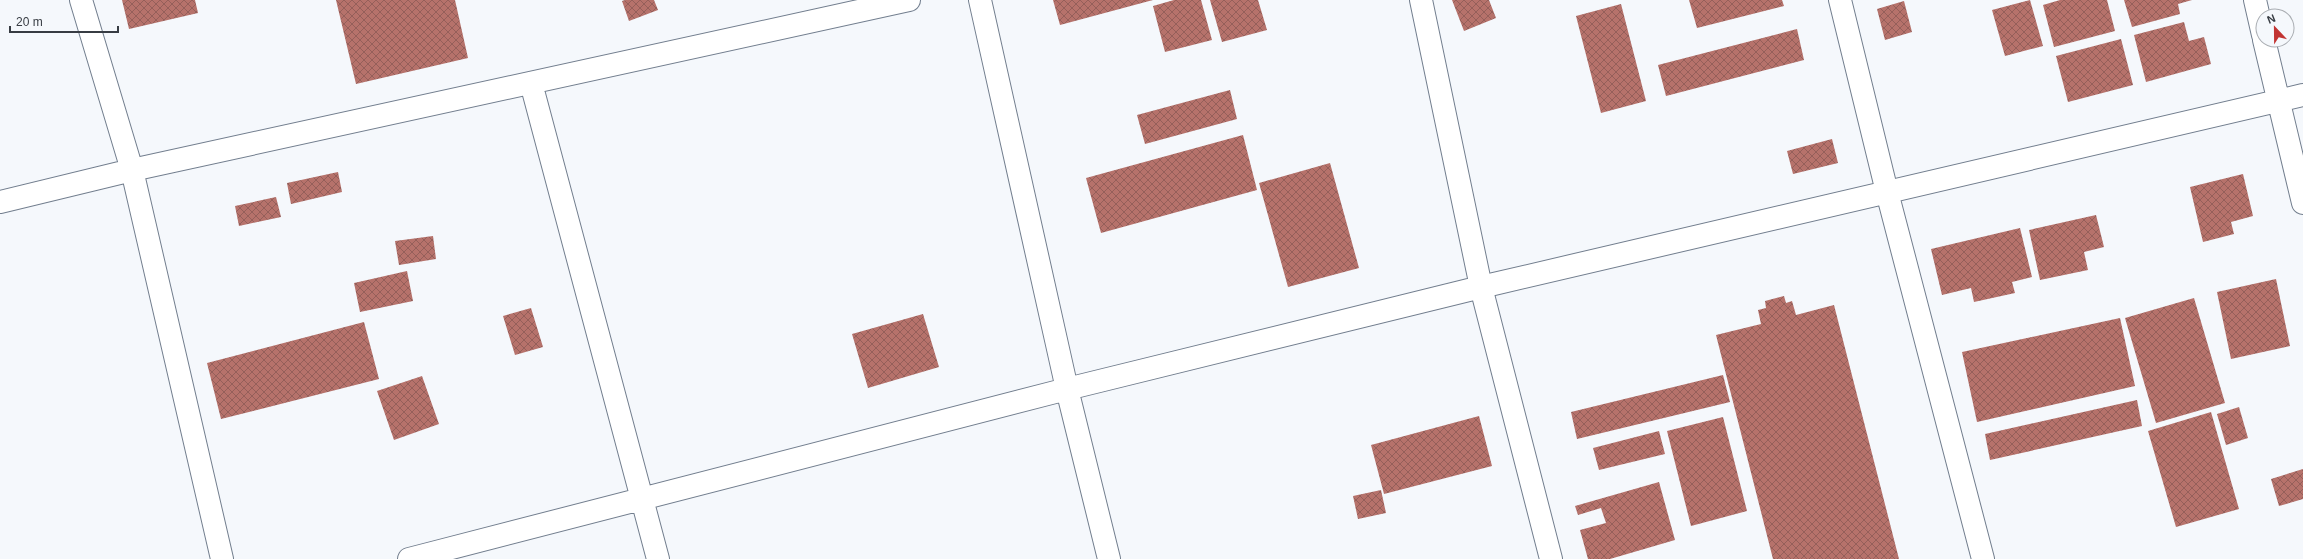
<svg xmlns="http://www.w3.org/2000/svg" width="2303" height="559" viewBox="0 0 2303 559" font-family="Helvetica,sans-serif">
<style>
.building{fill:url(#building-cross-hatch)}
.lines{fill:none;stroke-linecap:round;stroke-linejoin:round}
.minor-casing{stroke:#727e8e;stroke-width:24}
.minor{stroke:#fff;stroke-width:22}
</style>
<defs>
<pattern id="building-cross-hatch" width="8" height="8" patternUnits="userSpaceOnUse"><rect width="8" height="8" fill="#b6726b"/><path d="M0 0l8 8M0 8l8-8" fill="none" stroke="#955f5a"/></pattern>
</defs>
<rect width="100%" height="100%" fill="#f5f8fc"/>
<path class="building" d="M122 0H195L198 13 129 29Z
M336 0H455L468 58 356 84Z
M625 0H654L658 10 629 21 622 1Z
M1053 0H1153L1060 25Z
M1174 0H1201L1212 40 1165 52 1153 6Z
M1210 0H1258L1267 30 1222 42Z
M1452 0H1489L1496 18 1464 31Z
M1689 0H1782L1784 6 1697 28Z
M2030 0 2043 46 2005 56 1992 10Z
M2060 0H2107L2115 31 2054 47 2043 5Z
M2124 0H2192L2178 4 2180 14 2132 27Z
M1904 1 1912 32 1885 40 1877 9Z
M1621 4 1646 101 1601 113 1576 16Z
M2184 22 2189 41 2204 37 2211 64 2146 82 2134 35Z
M1797 29 1804 60 1666 96 1658 65Z
M2121 39 2133 85 2068 102 2056 56Z
M1230 90 1237 119 1145 144 1137 115Z
M1243 135 1257 190 1101 233 1086 178Z
M1832 139 1838 163 1793 174 1787 151Z
M1330 163 1359 268 1288 287 1259 183Z
M338 172 342 192 291 204 287 183Z
M2243 174 2253 216 2231 222 2234 234 2203 242 2190 187Z
M276 197 281 217 239 226 235 206Z
M2096 215 2104 247 2084 252 2088 270 2040 280 2029 230Z
M2020 228 2032 277 2012 282 2015 293 1974 302 1971 288 1942 295 1931 249Z
M433 236 436 259 399 265 395 241Z
M407 271 413 301 360 312 354 283Z
M2276 279 2290 346 2231 359 2217 292Z
M1784 296 1786 303 1792 301 1796 315 1834 305 1899 559H1773L1716 335 1761 324 1758 310 1766 308 1765 301Z
M2194 298 2225 403 2156 423 2125 318Z
M531 308 543 347 515 355 503 316Z
M923 314 939 367 868 388 852 334Z
M2120 318 2135 386 1977 422 1962 352Z
M364 322 379 379 221 419 207 363Z
M1723 375 1730 402 1577 439 1571 412Z
M422 376 439 424 394 440 377 391Z
M2137 400 2142 426 1990 460 1985 434Z
M2239 407 2248 438 2226 445 2217 414Z
M2211 412 2239 509 2176 527 2148 431Z
M1479 416 1492 466 1384 494 1371 445Z
M1723 417 1747 511 1691 526 1667 431Z
M1659 431 1665 454 1599 470 1593 448Z
M2303 469V499L2279 506 2271 479Z
M1659 482 1675 540 1610 559H1588L1580 530 1606 523 1601 508 1578 515 1575 506Z
M1381 490 1386 513 1358 519 1353 496Z"/>
<g class="lines">
<defs>
<path id="minor" d="M81 0 132 170 222 559
M980 0 1067 389 1109 559
M1421 0 1481 287 1551 559
M1840 0 1887 192 1983 559
M2255 0 2263 35
M2264 40 2303 203
M531 83 658 559
M0 202 132 170 909 0
M409 559 1067 389 1481 287 2303 95"/>
</defs>
<use href="#minor" class="minor-casing"/>
<use href="#minor" class="minor"/>
</g>
<g transform="translate(2275 28) rotate(338)"><circle r="19" fill="#f5f8fc" stroke="#a9adb2"/>
<path d="M0-3L7 15L0 10L-7 15Z" fill="#c23432"/>
<text y="-6" font-size="11" font-weight="bold" text-anchor="middle" fill="#373c43">N</text>
</g>
<path d="M10 26v6h108v-6" fill="none" stroke="#373c43" stroke-width="2"/>
<text x="16" y="26" font-size="12" fill="#373c43" stroke="#f5f8fc" stroke-width="3" paint-order="stroke">20 m</text>
</svg>
